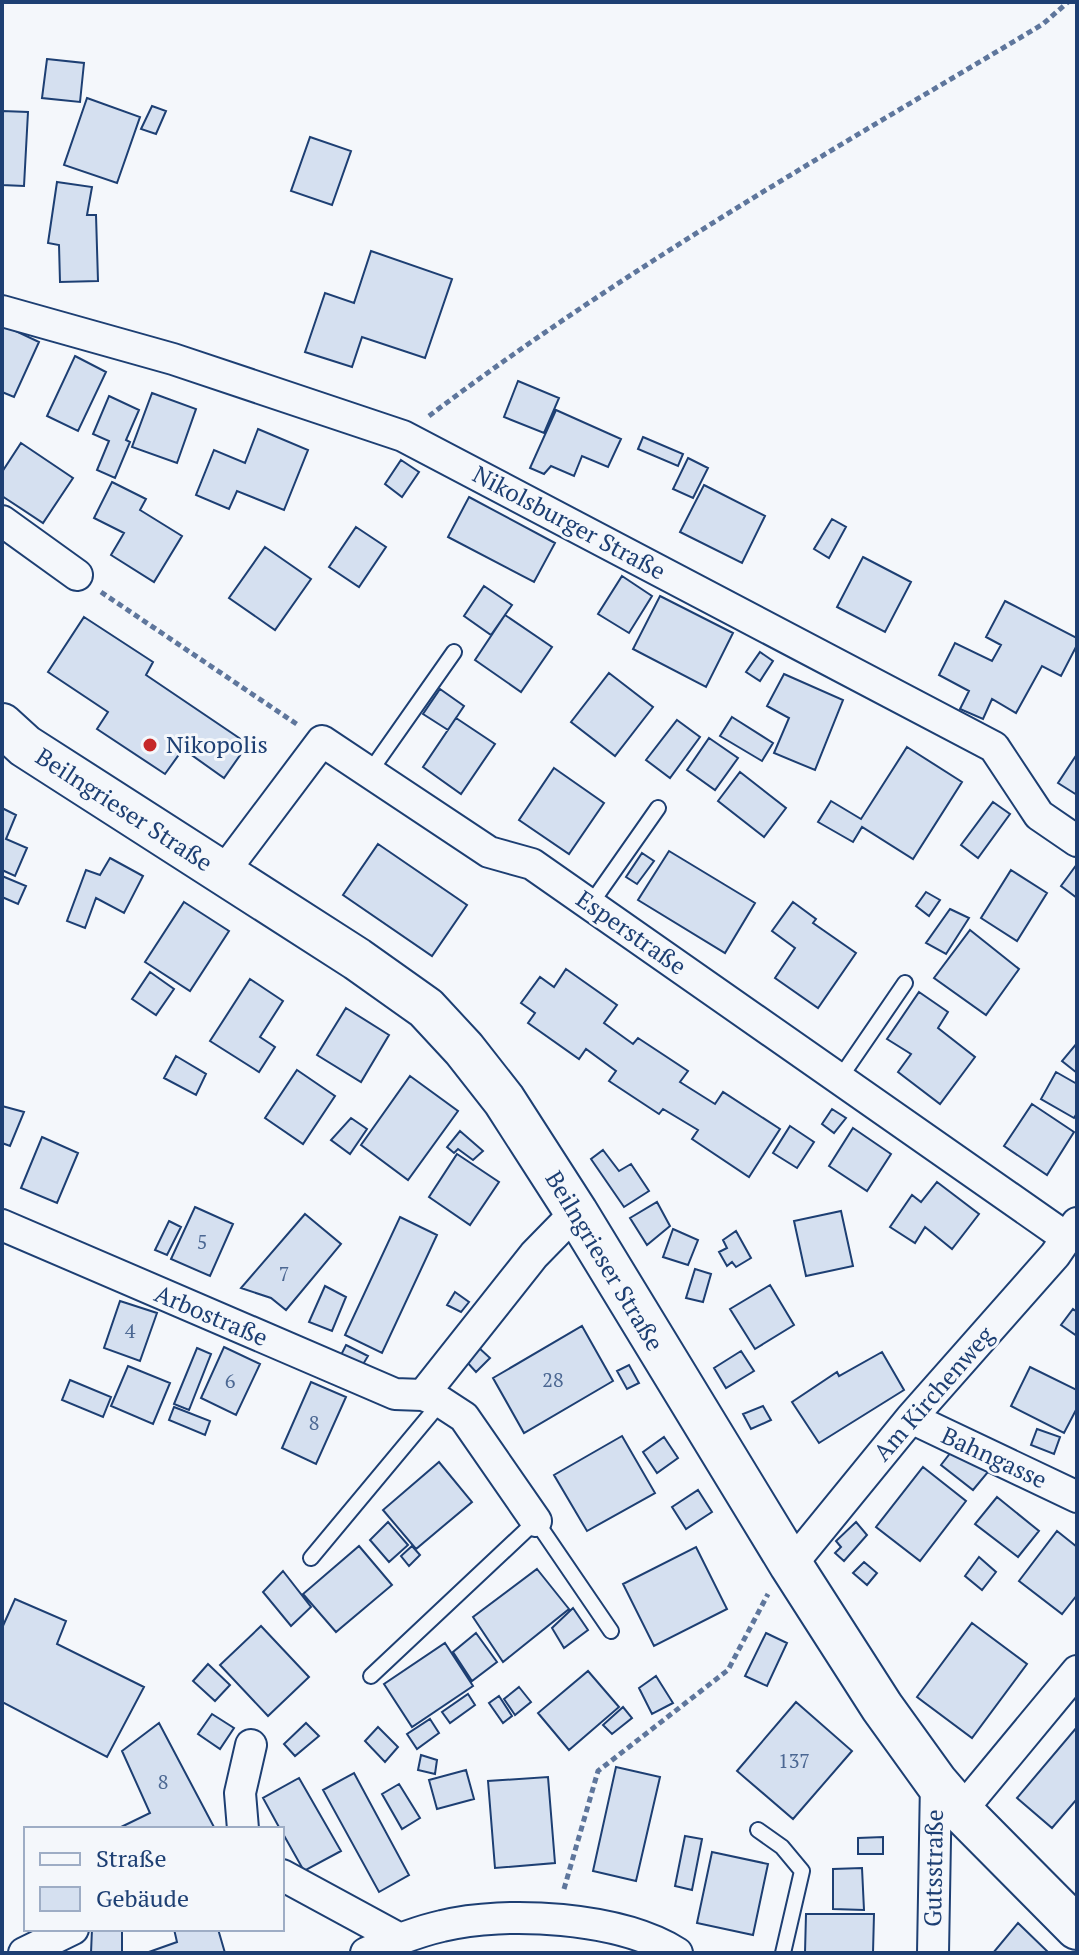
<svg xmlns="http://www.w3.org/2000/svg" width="1079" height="1955" viewBox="0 0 1079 1955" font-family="'PT Serif',serif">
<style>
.building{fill:#d5e0f0;stroke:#1d3f73;stroke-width:2}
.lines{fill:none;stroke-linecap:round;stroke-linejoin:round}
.lane-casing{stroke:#1d3f73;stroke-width:18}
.street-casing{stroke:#1d3f73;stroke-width:34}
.secondary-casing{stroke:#1d3f73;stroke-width:46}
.path{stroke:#5e769c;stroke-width:5;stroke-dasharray:6 4;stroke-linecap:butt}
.lane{stroke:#f4f7fb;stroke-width:14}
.street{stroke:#f4f7fb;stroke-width:30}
.secondary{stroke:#f4f7fb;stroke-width:42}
.poi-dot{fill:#c62828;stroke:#f4f7fb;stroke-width:3}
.labels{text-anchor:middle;stroke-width:6;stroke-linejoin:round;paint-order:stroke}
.number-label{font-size:20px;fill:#4b6792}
.street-label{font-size:24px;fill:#1d3f73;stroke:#f4f7fb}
.poi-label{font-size:24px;fill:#1d3f73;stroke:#f4f7fb;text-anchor:start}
</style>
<rect width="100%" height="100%" fill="#f4f7fb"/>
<path class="building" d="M47 59 84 63 80 102 42 98Z
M87 98 140 117 117 183 64 165Z
M152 106 166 111 156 134 141 129Z
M2 111 28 112 24 186 2 185Z
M310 137 351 151 332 205 291 191Z
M57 182 92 187 87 215H96L98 281 60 282 59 245 48 243Z
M371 251 452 279 425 358 362 337 352 367 305 352 325 293 354 303Z
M3 325 39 342 14 397 2 392Z
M75 356 106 372 78 431 47 416Z
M518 381 559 398 544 433 504 417Z
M152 393 196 409 177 463 132 447Z
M109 396 139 410 126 440 130 442 115 478 97 470 109 441 93 434Z
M556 410 621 439 608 467 582 456 574 476 551 466 544 474 530 468Z
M258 429 308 450 284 510 237 491 229 509 196 495 214 450 245 463Z
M643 437 683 454 678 466 638 449Z
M21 443 73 478 43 523 2 496V472Z
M688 458 708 468 693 498 673 489Z
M401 460 419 472 402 497 385 484Z
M112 482 146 499 140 510 182 536 154 582 111 555 124 533 94 518Z
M704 485 765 516 742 563 680 532Z
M469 497 555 543 534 582 448 537Z
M832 519 846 527 829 558 814 549Z
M356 527 386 547 359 587 329 567Z
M265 547 311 579 275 630 229 598Z
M863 557 911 582 885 632 837 607Z
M622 576 652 596 629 633 598 614Z
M484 586 512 605 491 635 464 616Z
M660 596 733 633 706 687 633 649Z
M1005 601 1077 638V645L1061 676 1042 666 1016 713 992 699 983 719 960 709 969 691 939 675 955 643 992 661 1001 645 986 637Z
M505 615 552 647 521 692 475 660Z
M84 617 153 662 146 675 248 744 224 778 183 749 165 774 97 729 108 712 48 672Z
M760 652 773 661 760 681 746 672Z
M609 673 653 707 615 756 571 722Z
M784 674 843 700 815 770 774 753 789 718 767 706Z
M440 689 464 706 448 730 423 714Z
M732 717 773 743 762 761 720 736Z
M456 718 495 744 461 794 423 767Z
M677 720 700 737 670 778 646 760Z
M709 738 738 758 715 790 687 770Z
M907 747 962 782 913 859 862 827 853 842 818 822 831 801 861 819Z
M1077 754V795L1058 783Z
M554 768 604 803 569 854 519 820Z
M740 772 786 808 764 837 718 801Z
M993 802 1010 814 978 858 961 845Z
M2 808 16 815 6 839 27 848 15 876 2 870Z
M378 844 467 905 432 956 343 895Z
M669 851 755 903 725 953 638 900Z
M642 853 654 861 637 884 626 877Z
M110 858 143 876 124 913 96 898 85 928 67 921 86 870 100 875Z
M1077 864V898L1061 886Z
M1011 870 1047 893 1017 941 981 918Z
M2 876 26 886 18 904 2 897Z
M926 892 940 900 929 916 916 906Z
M184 902 229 931 190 991 145 962Z
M793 902 816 919 813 923 856 953 818 1008 775 978 795 948 772 931Z
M950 909 969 918 946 954 926 943Z
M970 930 1019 969 986 1015 934 978Z
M566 969 617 1005 604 1023 633 1044 638 1038 688 1071 680 1082 715 1104 723 1092 780 1129 749 1177 692 1139 698 1130 663 1109 659 1114 609 1081 616 1071 586 1049 579 1059 528 1023 535 1013 521 1003 540 977 554 987Z
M150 972 174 989 156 1015 132 999Z
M250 979 283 1001 260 1037 275 1047 259 1072 210 1041Z
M919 992 948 1012 938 1028 975 1057 940 1104 898 1072 911 1054 887 1039Z
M346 1008 389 1035 361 1082 317 1055Z
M1077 1043V1073L1062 1061Z
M176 1056 206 1074 196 1095 164 1078Z
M297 1070 335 1096 303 1144 265 1118Z
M1056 1072 1077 1084V1113L1074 1118 1041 1099Z
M410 1076 458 1111 408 1180 361 1145Z
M1032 1104 1074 1132 1047 1175 1004 1146Z
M2 1106 24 1112 10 1146 2 1143Z
M832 1109 846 1118 834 1133 822 1124Z
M351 1118 367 1129 350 1154 331 1140Z
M790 1126 814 1142 797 1168 773 1153Z
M853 1128 891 1154 867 1191 829 1166Z
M460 1131 483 1151 473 1160 458 1149 454 1153 447 1147Z
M42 1137 78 1153 57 1203 21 1188Z
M603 1150 619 1171 631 1164 649 1191 624 1207 591 1159Z
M457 1154 499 1182 470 1225 429 1197Z
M937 1182 979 1214 952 1249 925 1227 915 1243 890 1227 912 1195 921 1202Z
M657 1202 670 1226 647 1245 630 1218Z
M195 1207 233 1224 210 1276 171 1259Z
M841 1211 853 1266 806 1276 794 1221Z
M305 1214 341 1244 286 1310 271 1298 241 1288Z
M400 1217 437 1235 382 1353 345 1335Z
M169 1221 181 1227 167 1255 155 1250Z
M673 1229 698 1240 688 1265 663 1257Z
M736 1231 751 1258 736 1267 732 1262 727 1266 719 1252 727 1248 723 1240Z
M695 1269 711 1274 703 1302 686 1298Z
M770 1285 794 1325 755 1349 730 1309Z
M325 1286 346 1297 332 1331 309 1322Z
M455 1292 469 1302 461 1312 447 1305Z
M120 1301 157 1313 140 1361 104 1348Z
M1073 1309 1077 1312V1336L1061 1325Z
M582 1326 613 1381 524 1433 493 1378Z
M346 1345 368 1356 362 1366 341 1355Z
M224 1347 260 1364 236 1415 201 1398Z
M478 1347 490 1358 476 1372 466 1361Z
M197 1348 211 1354 189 1410 174 1404Z
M741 1351 754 1371 726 1388 714 1368Z
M882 1352 904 1390 819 1443 792 1402 837 1372 839 1376Z
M629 1365 639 1383 627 1389 617 1371Z
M128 1366 170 1383 153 1424 111 1406Z
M1030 1367 1077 1390V1408L1064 1433 1011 1406Z
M70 1380 111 1397 103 1417 62 1400Z
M311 1382 346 1397 316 1464 282 1448Z
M763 1406 771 1420 751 1429 743 1414Z
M174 1407 210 1421 205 1435 169 1420Z
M1037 1429 1060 1437 1054 1454 1031 1445Z
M622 1436 655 1493 587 1531 554 1475Z
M664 1437 678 1458 657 1473 643 1452Z
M955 1447 988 1472 973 1490 941 1465Z
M439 1462 472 1502 416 1549 383 1510Z
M923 1467 966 1501 920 1561 876 1527Z
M698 1490 712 1512 686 1529 672 1507Z
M997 1497 1039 1531 1018 1557 975 1524Z
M388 1522 408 1545 389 1562 370 1540Z
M856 1522 867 1535 844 1561 835 1553 841 1547 836 1541Z
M1057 1531 1077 1547V1595L1062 1614 1019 1581Z
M359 1546 392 1585 336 1632 303 1594Z
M412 1546 420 1555 409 1566 401 1556Z
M696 1547 727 1609 654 1646 623 1584Z
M979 1557 996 1572 982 1590 965 1576Z
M864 1562 877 1573 867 1585 853 1573Z
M537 1569 569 1609 503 1662 473 1617Z
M283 1571 311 1607 291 1626 263 1592Z
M15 1599 66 1621 57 1644 144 1687 107 1757 2 1702V1628Z
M573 1608 588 1630 564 1648 552 1628Z
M972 1623 1027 1664 972 1738 917 1697Z
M261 1626 309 1677 268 1716 220 1665Z
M476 1633 497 1662 472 1681 453 1652Z
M766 1633 787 1643 767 1686 745 1676Z
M445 1643 473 1686 412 1727 384 1684Z
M208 1664 230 1685 215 1701 193 1681Z
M588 1671 619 1707 569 1750 538 1713Z
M656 1676 673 1703 652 1714 639 1688Z
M519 1687 531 1702 515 1715 504 1699Z
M468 1694 475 1705 450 1723 442 1712Z
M499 1696 512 1716 503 1723 489 1703Z
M796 1702 852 1751 793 1819 737 1771Z
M623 1707 632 1718 612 1734 603 1725Z
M212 1714 234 1728 220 1749 198 1734Z
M430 1719 439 1733 417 1749 407 1734Z
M159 1723 215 1829H117L150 1813 122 1751Z
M306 1723 319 1736 295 1756 284 1744Z
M378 1727 398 1747 385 1762 365 1741Z
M1077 1727V1799L1052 1828 1017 1798Z
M421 1755 437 1760 435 1774 418 1770Z
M616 1767 660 1777 636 1881 593 1871Z
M466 1770 474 1799 437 1809 429 1780Z
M354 1773 409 1875 379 1892 323 1790Z
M548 1777 555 1863 495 1868 488 1781Z
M299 1778 341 1851 304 1871 282 1832V1829H280L263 1798Z
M399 1784 420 1818 402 1829 382 1794Z
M685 1836 702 1839 692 1890 675 1886Z
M883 1837V1854H858V1838Z
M712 1852 768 1864 753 1935 697 1923Z
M862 1868 864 1910 833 1909V1869Z
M806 1914H874L873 1953H805Z
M1018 1923 1049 1953H993Z
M92 1929H122V1953H91Z
M174 1929H218L225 1953H146L177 1942Z"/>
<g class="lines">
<defs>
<path id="lane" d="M369 773 454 652
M590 905 658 808
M840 1078 905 983
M311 1558 441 1402
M371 1676 536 1521 611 1631
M758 1830 782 1847 802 1871 783 1953"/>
<path id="street" d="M2 311 173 359 403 436 994 747 1039 815 1077 841
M2 521 77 575
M222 874 322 741 489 852 532 864 1067 1238
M2 1225 395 1394 423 1395 534 1255 576 1212
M423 1395 441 1402 464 1417 536 1521
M911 1418 1077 1497
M791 1565 911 1418 1055 1255 1077 1223
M961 1811 1077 1671
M243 1829 240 1793 251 1745
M282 1875 398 1938
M24 1953 73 1929
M366 1953C391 1942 415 1932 442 1926 506 1910 620 1917 677 1953
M933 1953 936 1782"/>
<path id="secondary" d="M2 725 25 746 357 959 426 1008 464 1049 504 1100 576 1212 791 1565 882 1707 936 1782 961 1811 1077 1928"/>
</defs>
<use href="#lane" class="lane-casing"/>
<use href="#street" class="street-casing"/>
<use href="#secondary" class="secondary-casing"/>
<path class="path" d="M429 416C623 269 835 149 1043 24L1068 2
M101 592 298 725
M564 1889 598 1771 728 1670 768 1594"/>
<use href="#lane" class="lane"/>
<use href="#street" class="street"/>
<use href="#secondary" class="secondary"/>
</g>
<circle class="poi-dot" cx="150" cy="745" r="8"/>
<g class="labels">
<g class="number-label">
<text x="202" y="1249">5</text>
<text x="284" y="1281">7</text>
<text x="130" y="1338">4</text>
<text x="553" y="1387">28</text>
<text x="230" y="1388">6</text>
<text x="314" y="1430">8</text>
<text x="794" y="1768">137</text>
<text x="163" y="1789">8</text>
</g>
<g class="street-label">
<text transform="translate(569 523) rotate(28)" y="8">Nikolsburger Straße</text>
<text transform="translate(124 810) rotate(33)" y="8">Beilngrieser Straße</text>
<text transform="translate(631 933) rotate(35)" y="8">Esperstraße</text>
<text transform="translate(604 1261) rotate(59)" y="8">Beilngrieser Straße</text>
<text transform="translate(211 1316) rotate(23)" y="8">Arbostraße</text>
<text transform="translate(934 1394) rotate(-49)" y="8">Am Kirchenweg</text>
<text transform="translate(994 1458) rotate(25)" y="8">Bahngasse</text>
<text transform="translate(934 1868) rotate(-89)" y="8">Gutsstraße</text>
</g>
<g class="poi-label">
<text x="166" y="753">Nikopolis</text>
</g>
</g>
<rect width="1079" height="1955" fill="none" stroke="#1d3f73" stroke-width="8"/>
<rect x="24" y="1827" width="260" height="104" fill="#f4f7fb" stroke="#9eadc5" stroke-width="2"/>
<rect x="40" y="1853" width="40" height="12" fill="#f4f7fb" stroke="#9eadc5" stroke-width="2"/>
<text x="96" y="1867" font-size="24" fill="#1d3f73">Straße</text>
<rect x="40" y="1887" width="40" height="24" fill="#d5e0f0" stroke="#9eadc5" stroke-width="2"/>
<text x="96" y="1907" font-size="24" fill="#1d3f73">Gebäude</text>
</svg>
